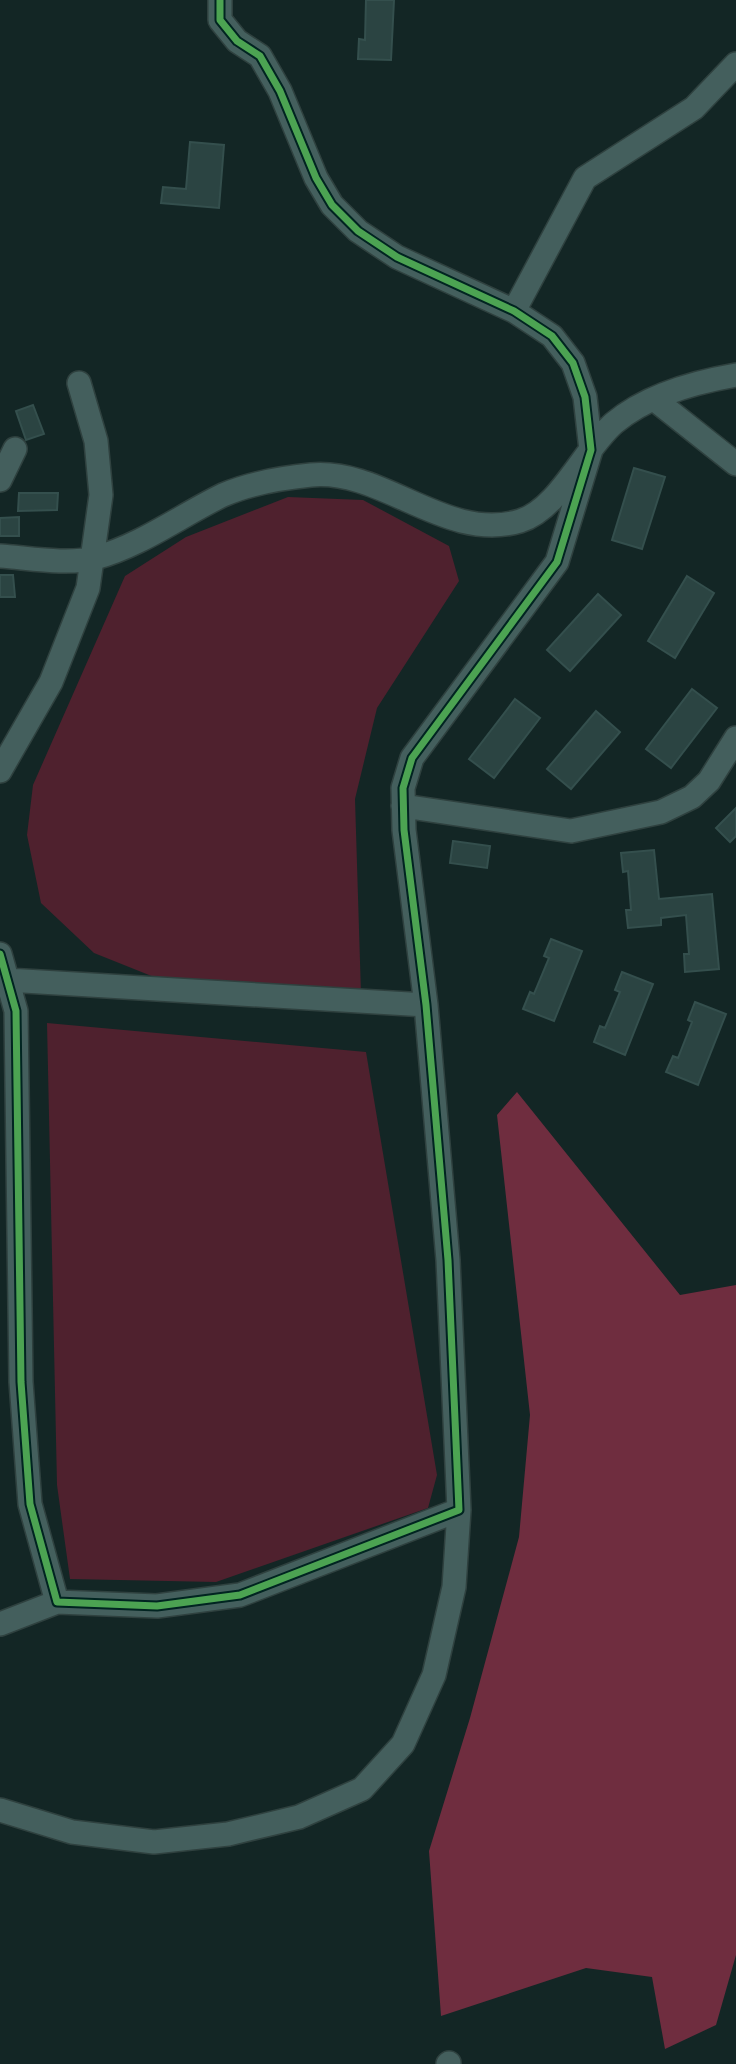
<svg xmlns="http://www.w3.org/2000/svg" width="736" height="2064" viewBox="0 0 736 2064" font-family="'Noto Sans',sans-serif">
<style>
.green{fill:#4f212e}
.forest{fill:#6f2d3f}
.building{fill:#2b4442;stroke:#344f4d;stroke-width:2}
.lines{fill:none;stroke-linecap:round;stroke-linejoin:round}
.minor-casing{stroke:#2f413f;stroke-width:26}
.minor{stroke:#445f5d;stroke-width:23}
.cycleway-casing{stroke:#012421;stroke-width:11}
.cycleway{stroke:#4ca352;stroke-width:7}
</style>
<rect width="100%" height="100%" fill="#132625"/>
<path class="green" d="M288 497 363 500 449 546 459 581 377 708 355 799 361 994 174 985 94 953 41 903 27 835 33 785 125 576 186 537Z
M47 1023 366 1052 437 1475 428 1508 216 1582 70 1579 57 1485Z"/>
<path class="forest" d="M517 1092 680 1295 736 1285V1955L716 2025 665 2049 652 1977 586 1968 441 2016 429 1851 470 1718 519 1537 530 1415 497 1115Z"/>
<path class="building" d="M366 0H394L391 60 358 59 359 39 365 40Z
M190 142 224 145 219 208 161 203 163 187 186 189Z
M33 405 44 434 26 440 16 411Z
M634 468 665 477 642 549 612 540Z
M19 493H58L57 510 18 511Z
M19 517V536H0V518Z
M0 575H13L15 597H0Z
M687 576 714 593 675 658 648 641Z
M598 594 621 615 570 671 547 650Z
M692 689 717 708 671 768 646 749Z
M515 699 540 718 494 778 469 759Z
M596 711 620 732 571 789 547 769Z
M736 808V836L730 842 716 828Z
M453 841 490 846 487 868 450 863Z
M654 850 659 899 712 894 719 969 685 972 684 954H689L686 915 661 918V925L628 928 626 910H631L628 871 623 872 621 853Z
M551 939 582 951 554 1021 523 1009 530 992 534 994 549 958 544 956Z
M622 972 653 984 625 1055 594 1042 600 1026 605 1028 620 992 615 990Z
M695 1002 726 1014 698 1085 666 1072 673 1056 678 1058 692 1022 688 1020Z"/>
<g class="lines">
<defs>
<path id="minor" d="M514 311 585 178 694 108 736 64
M654 399 736 464
M0 480 15 449
M0 556C29 558 67 565 95 558 142 545 180 516 223 495 250 483 281 478 311 475 383 468 446 543 520 521 559 509 584 449 614 423 647 395 695 382 736 375
M0 771 51 682 88 588 101 495 96 441 79 383
M403 806 571 831 661 812 692 797 709 781 736 738
M0 954 16 1011 21 1382 30 1504 57 1602 157 1606 240 1595 459 1510 448 1260 426 1005 404 830 403 788 412 758 557 562 591 450 585 397 573 363 552 336 514 311 397 257 358 231 332 205 316 178 280 91 260 56 237 41 220 20V0
M7 980 426 1005
M0 1624 57 1602
M0 1810 72 1832 154 1842 228 1834 299 1817 362 1789 403 1744 434 1675 454 1587 459 1510
M448 2064 449 2063"/>
</defs>
<use href="#minor" class="minor-casing"/>
<use href="#minor" class="minor"/>
<defs>
<path id="cycleway" d="M0 954 16 1011 21 1382 30 1504 57 1602 157 1606 240 1595 459 1510 448 1260 426 1005 404 830 403 788 412 758 557 562 591 450 585 397 573 363 552 336 514 311 397 257 358 231 332 205 316 178 280 91 260 56 237 41 220 20V0"/>
</defs>
<use href="#cycleway" class="cycleway-casing"/>
<use href="#cycleway" class="cycleway"/>
</g>
</svg>
